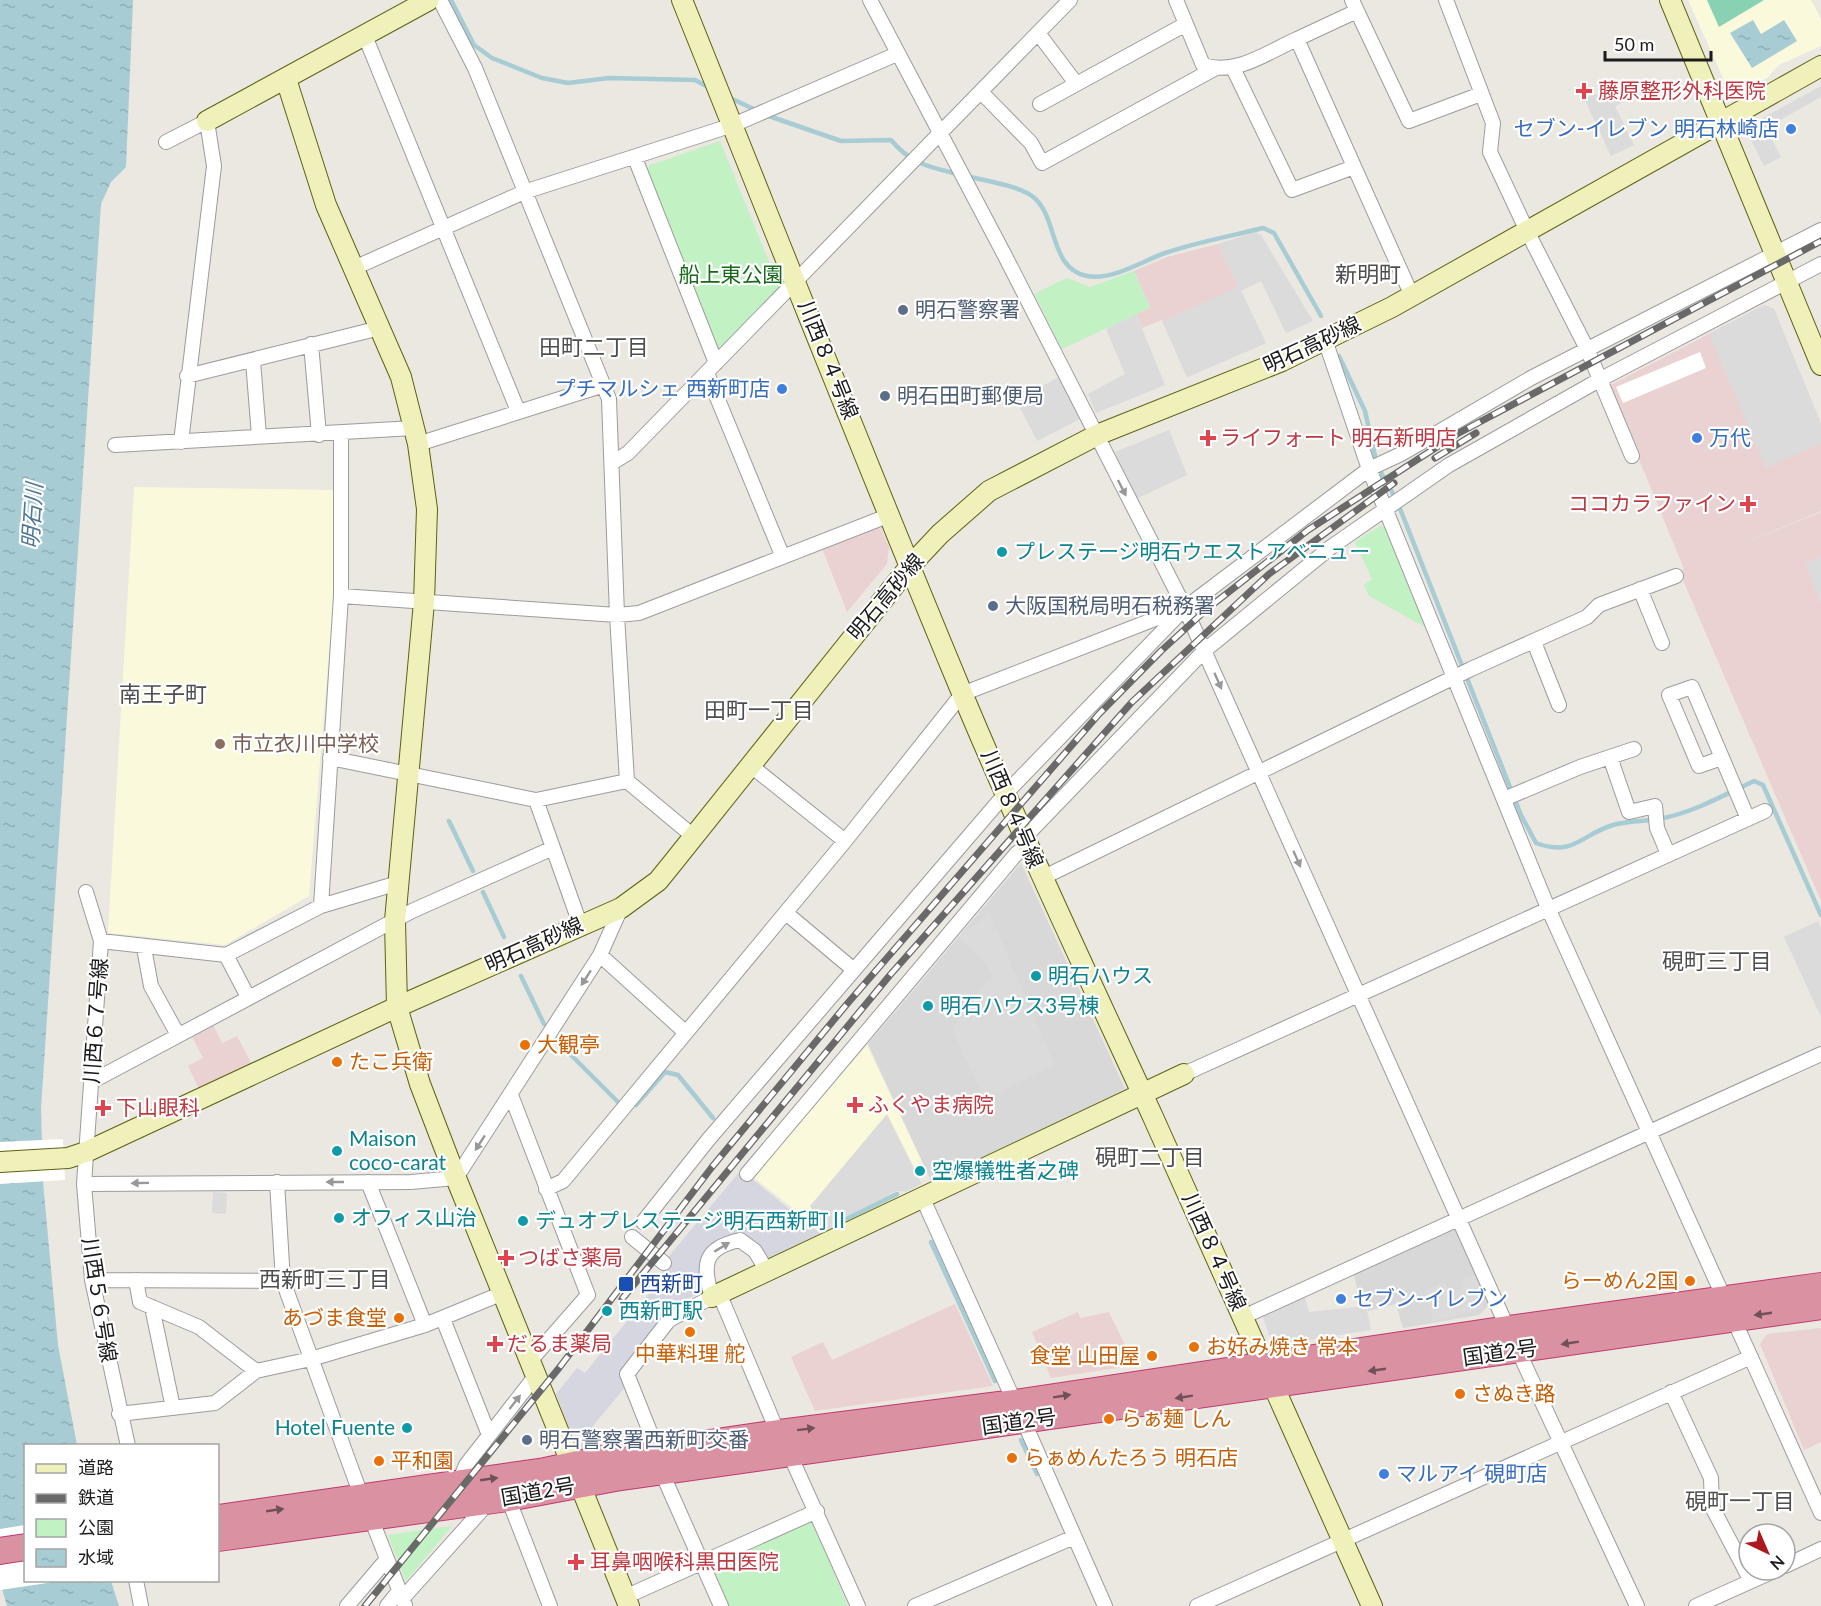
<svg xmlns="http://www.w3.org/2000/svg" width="1821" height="1606" viewBox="0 0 1821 1606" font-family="Lato,'Noto Sans JP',sans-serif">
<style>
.residential{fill:#d9d8d8}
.commercial{fill:#ead2d2}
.education{fill:#faf9db}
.park{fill:#c2f1c4}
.pitch{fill:#88d1b2}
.parking{fill:#dbdbdb}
.plaza{fill:#d6d6e0}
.water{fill:url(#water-ripples)}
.pier{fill:#fff}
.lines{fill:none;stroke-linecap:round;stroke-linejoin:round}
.stream{stroke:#a7ccd4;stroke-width:4.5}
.street-casing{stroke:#9c9c9c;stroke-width:16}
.secondary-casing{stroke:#5d6212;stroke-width:22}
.highway-casing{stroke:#bf396d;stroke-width:28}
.street{stroke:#fff;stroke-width:14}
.secondary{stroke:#f0f0ba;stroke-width:20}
.highway{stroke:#da92a2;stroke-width:26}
.rail-casing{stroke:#696969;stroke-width:7}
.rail{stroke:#fff;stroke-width:4.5;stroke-dasharray:14;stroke-linecap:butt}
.oneway{fill:#989898}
.oneway2{fill:#715158}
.health-dot{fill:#e0444e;stroke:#fff;stroke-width:2}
.shop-dot{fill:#3f7fe0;stroke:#fff;stroke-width:2}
.service-dot{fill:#5c6f8a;stroke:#fff;stroke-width:2}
.culture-dot{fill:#0f9aa8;stroke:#fff;stroke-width:2}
.education-dot{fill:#8d6e63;stroke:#fff;stroke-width:2}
.food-dot{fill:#e8710a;stroke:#fff;stroke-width:2}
.transit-dot{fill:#1a4fb4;stroke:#fff;stroke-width:2}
.labels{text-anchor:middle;stroke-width:4.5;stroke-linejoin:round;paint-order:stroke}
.health-label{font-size:21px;fill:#be3a42;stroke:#fff;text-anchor:start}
.shop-label{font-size:21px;fill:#366cbe;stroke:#fff;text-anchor:start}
.park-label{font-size:21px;fill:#18691b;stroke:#fff}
.service-label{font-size:21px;fill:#4e5e75;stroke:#fff;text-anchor:start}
.street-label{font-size:21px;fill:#1b1b1b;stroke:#fff}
.culture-label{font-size:21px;fill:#0d838f;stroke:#fff;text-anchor:start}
.education-label{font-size:21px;fill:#785e54;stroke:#fff;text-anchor:start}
.food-label{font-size:21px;fill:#c56008;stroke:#fff;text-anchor:start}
.transit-label{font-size:21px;fill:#164399;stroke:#fff;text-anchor:start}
.neighbourhood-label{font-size:22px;fill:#4e4e4e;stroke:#fff}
.water-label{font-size:22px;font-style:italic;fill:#517796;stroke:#fff}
</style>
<defs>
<pattern id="water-ripples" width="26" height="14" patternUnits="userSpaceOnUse" patternTransform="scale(1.5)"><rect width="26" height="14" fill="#a7ccd4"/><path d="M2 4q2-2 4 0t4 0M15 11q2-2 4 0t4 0" fill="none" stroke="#8fafb5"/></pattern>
</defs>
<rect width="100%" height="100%" fill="#ebe7e1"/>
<path class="residential" d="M1021 863 1125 1089 932 1183 868 1044Z
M1450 1228 1457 1231 1490 1304 1479 1315 1403 1328 1396 1304 1368 1311 1367 1306 1361 1307 1353 1270Z"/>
<path class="commercial" d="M1218 244 1266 343 1187 377 1162 320 1142 328 1136 314 1150 307 1134 271 1167 257Z
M1764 305 1774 309 1821 424V511L1723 552 1821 512V901L1679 571 1684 569 1609 386Z
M880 527 889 547 887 564 847 612 822 548Z
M212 1023 222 1043 237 1036 251 1063 199 1089 188 1066 203 1058 190 1033Z
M955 1304 993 1386 815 1411 791 1357 823 1342 832 1360Z
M1078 1312 1080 1318 1109 1312 1128 1351 1130 1366 1051 1378 1032 1332Z
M1821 1328V1442L1804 1450 1760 1344 1767 1334Z"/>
<path class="education" d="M1688 0H1811L1821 19V46L1779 65 1767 78 1743 91 1726 85Z
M134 487 334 490V592L309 896 225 945 108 933Z
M867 1045 923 1164 915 1169 922 1184 906 1192 897 1191 839 1220 841 1226 824 1233 753 1177Z"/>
<path class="park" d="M720 141 781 291 722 350 714 344 646 173 650 165Z
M1134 271 1150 308 1062 349 1034 294 1067 278 1090 287Z
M1381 525 1388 530 1427 628 1369 596 1364 585 1372 579 1355 542Z
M812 1522 848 1606H729L716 1573 719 1564Z
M452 1526 406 1581 388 1535Z"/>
<path class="pitch" d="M1707 0H1764L1719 27Z"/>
<path class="parking" d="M1821 86V97L1766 128 1781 157 1764 166 1751 140 1757 121Z
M1620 87 1626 101 1615 106 1634 145 1611 156 1584 98Z
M1256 232 1261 235 1313 321 1286 333 1261 281 1241 291 1266 343 1187 377 1162 321 1238 287 1218 244Z
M1764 305 1774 309 1821 424V443L1766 468 1709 334Z
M1136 314 1165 385 1096 413 1088 394 1125 374 1106 329Z
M1061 376 1082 418 1037 441 1016 400Z
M1169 430 1187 475 1136 499 1115 452Z
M1821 557V604L1805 563Z
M989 913 1055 1065 985 1100 952 1029 992 975 984 961 958 938Z
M1818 921 1821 928V1017L1784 937Z
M887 1114 922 1184 906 1192 897 1191 839 1220 841 1226 824 1233 810 1206Z
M213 1192 227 1193 226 1214 212 1213Z
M1475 1275 1483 1308 1433 1322 1425 1289 1446 1283 1448 1293 1463 1290 1461 1279Z
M1304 1294 1309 1312 1366 1306 1371 1330 1290 1343 1269 1335 1262 1314Z"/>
<path class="plaza" d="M741 1170 824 1237 770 1259 750 1238 738 1235 721 1237 710 1245 703 1256 700 1273 703 1292 678 1303 622 1372 627 1385 587 1433 594 1448H582L574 1441 556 1394 577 1368 585 1373 665 1274 659 1268Z"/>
<path class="water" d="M0 0H133L126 167 111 182 101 204 41 1108 43 1182 58 1345 77 1445 26 1446V1580L111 1581 119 1606H7L0 1582Z
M1753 20 1761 34 1784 20 1797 41 1752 68 1730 33Z"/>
<path class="pier" d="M1700 352 1706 368 1623 403 1616 387Z
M63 1139 65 1180 0 1184V1142Z
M25 1525 26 1580 61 1581 0 1590V1529Z"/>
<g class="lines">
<path class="stream" d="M451 0 474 45 492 58 542 78 568 83 609 78 695 80 710 88
M728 97 758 111
M766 115 841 141 891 140C911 164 929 167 958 174
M966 176C983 180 1019 186 1032 196 1059 216 1048 268 1087 276 1112 281 1142 261 1165 253 1197 242 1231 236 1263 228L1274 233 1321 316
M1339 356 1365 411 1377 465 1397 501 1521 815 1536 843C1574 857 1580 835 1613 825 1629 820 1648 822 1664 818 1696 811 1724 795 1754 781L1763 785 1821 915
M449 821 473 871
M483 892 504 937
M521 976 544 1024
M554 1038 620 1104
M636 1105 665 1072 678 1075 713 1118
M840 1222 897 1194
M931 1242 995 1381
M1021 1440 1037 1474"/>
<defs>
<path id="street" d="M440 0 475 68 609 399 617 615 627 781 693 836
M870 0 1004 254 1185 608 1508 1329 1637 1606
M1176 0 1203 65C1236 76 1268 52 1297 39
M1352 0 1357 11 1297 39 1412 296
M1446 0 1493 123 1490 152 1527 231 1588 351 1632 456
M1357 11 1409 121 1481 94
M1038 33 1075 82
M365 36 518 411
M1233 68 1292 190 1354 167
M981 92 1031 143 1042 163 1214 69
M1040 104 1186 24
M166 142 207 121 214 166 181 442
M635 158 716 363
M1821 230 1531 378 1401 454 1369 469 1548 908 1821 1513
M354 268 524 192 733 125 897 54
M311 344 319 435
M253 361 259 436
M707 373 782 555
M187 376 380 328
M418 444 604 385
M115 445 414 428
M612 463 628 453 1070 0
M1640 589 1662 643
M341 596 617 615 639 613 890 515
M1534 642 1559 705
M1610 757 1629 812 1655 806 1657 828 1668 854
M330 758 536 800 627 781
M1722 758 1699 766 1669 695 1692 687 1748 819
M750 765 845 841
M1504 799 1580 767 1634 749
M536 800 580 924
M1024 838 1204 651 1331 547 1449 465 1601 379 1821 264
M1042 878 1471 669 1587 617 1599 605 1676 576
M86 892 101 941 84 1184 92 1280 128 1446
M321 906 341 596V434
M786 913 854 970 1006 793 1185 608 1369 469 1325 340
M101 941 226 955 321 906 398 883
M144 948 151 986 178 1035
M226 955 248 997
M600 955 685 1032
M1184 1074 1765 811
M91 1082 412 911 553 848
M511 1095 588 1295 531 1360
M747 1174 1017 853 1029 846
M277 1182 283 1281 362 1498
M368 1182 425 1325
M84 1184 411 1182 456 1178 600 955 621 908
M546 1189 563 1181 845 841 962 694 1178 610
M923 1199 1015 1403
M643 1222 708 1140 854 970
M632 1237 664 1263
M92 1280 283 1281
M136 1280 140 1302 199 1327 256 1371
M719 1293 778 1433
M152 1307 173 1408
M1243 1317 1821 1054
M443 1319 489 1435
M1671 1392 1711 1478 1712 1507 1751 1581
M119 1414 215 1403 256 1371 311 1359 425 1325 503 1293
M1024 1422 1105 1606
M658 1452 627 1374 669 1320 712 1297C702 1265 703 1248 740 1240L755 1251 767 1271
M790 1455 858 1606
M662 1473 721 1606
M458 1484 466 1465 537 1374
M508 1498 550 1606
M371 1518 405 1605
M1785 1566 1821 1549
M136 1580 141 1606
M625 1597 817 1511
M402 1599 481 1511V1501
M347 1606 387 1559
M387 1606 399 1591
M915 1606 1074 1537
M1197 1606 1751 1357
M1696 1606 1776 1570"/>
<path id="secondary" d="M682 0C775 231 866 463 962 693 1022 836 1088 976 1153 1117 1227 1280 1298 1443 1372 1606
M1670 0 1821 365
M286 79 326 205 401 377 418 444 427 509 424 602 395 921 397 1007 420 1084 456 1178 629 1606
M207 121 429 0
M0 1162 68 1158 86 1152 397 1007 621 908 658 881 671 865 910 566 940 534 989 491 1097 435 1282 361 1392 307 1821 66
M712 1297 1184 1074"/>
<path id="highway" d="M218 1518 545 1471 607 1458 778 1433 1015 1403 1508 1329 1821 1286
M218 1538 508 1498 615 1478 1821 1306
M0 1551 26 1547"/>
</defs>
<use href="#street" class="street-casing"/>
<use href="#secondary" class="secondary-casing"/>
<use href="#highway" class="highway-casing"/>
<use href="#street" class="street"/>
<use href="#secondary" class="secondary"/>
<use href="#highway" class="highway"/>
<defs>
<path id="rail" d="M1435 458 1476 433
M622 1299 890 975 1132 702 1269 574 1394 483
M365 1606 559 1368 712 1167 847 1004 1099 714 1161 651 1207 609 1308 530 1457 434 1821 241"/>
</defs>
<use href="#rail" class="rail-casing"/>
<use href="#rail" class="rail"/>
</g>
<defs><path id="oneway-solid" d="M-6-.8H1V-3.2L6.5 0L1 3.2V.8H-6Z" transform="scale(1.5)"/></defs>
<g class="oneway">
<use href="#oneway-solid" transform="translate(1122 488) rotate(63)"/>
<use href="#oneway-solid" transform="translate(1218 681) rotate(66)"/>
<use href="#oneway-solid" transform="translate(1297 859) rotate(66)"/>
<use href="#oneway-solid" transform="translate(586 978) rotate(123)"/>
<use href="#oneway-solid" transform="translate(480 1143) rotate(123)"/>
<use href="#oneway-solid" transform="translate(335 1182) rotate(180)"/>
<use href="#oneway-solid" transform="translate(140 1183) rotate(179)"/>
<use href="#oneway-solid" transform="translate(722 1247) rotate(-31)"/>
<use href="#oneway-solid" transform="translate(515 1402) rotate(-52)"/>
</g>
<g class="oneway2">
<use href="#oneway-solid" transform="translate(1763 1314) rotate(172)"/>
<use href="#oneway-solid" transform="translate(1570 1343) rotate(171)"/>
<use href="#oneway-solid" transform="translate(1377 1370) rotate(172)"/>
<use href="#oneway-solid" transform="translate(1062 1396) rotate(-9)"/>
<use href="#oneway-solid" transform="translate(1184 1397) rotate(171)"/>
<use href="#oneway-solid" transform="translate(806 1429) rotate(-7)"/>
<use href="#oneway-solid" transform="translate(489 1479) rotate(-8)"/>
<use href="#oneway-solid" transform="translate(275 1510) rotate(-8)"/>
</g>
<g class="health-dot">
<path d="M1581 82h6v6h6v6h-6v6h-6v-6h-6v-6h6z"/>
<path d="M1205 429h6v6h6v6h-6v6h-6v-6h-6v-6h6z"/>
<path d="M1745 495h6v6h6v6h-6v6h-6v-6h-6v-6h6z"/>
<path d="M852 1096h6v6h6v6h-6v6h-6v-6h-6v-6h6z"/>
<path d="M100 1099h6v6h6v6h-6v6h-6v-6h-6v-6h6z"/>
<path d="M503 1249h6v6h6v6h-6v6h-6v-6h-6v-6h6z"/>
<path d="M492 1335h6v6h6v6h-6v6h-6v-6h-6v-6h6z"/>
<path d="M573 1553h6v6h6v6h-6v6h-6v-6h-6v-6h6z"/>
</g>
<g class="shop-dot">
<circle cx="1791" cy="129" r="6"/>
<circle cx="782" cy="389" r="6"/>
<circle cx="1697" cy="438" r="6"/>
<circle cx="1341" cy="1299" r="6"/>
<circle cx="1384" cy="1474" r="6"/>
</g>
<g class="service-dot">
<circle cx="903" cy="310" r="6"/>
<circle cx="885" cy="396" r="6"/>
<circle cx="993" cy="606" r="6"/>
<circle cx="527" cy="1440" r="6"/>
</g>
<g class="culture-dot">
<circle cx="1002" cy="552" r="6"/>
<circle cx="1036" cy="976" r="6"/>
<circle cx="928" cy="1006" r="6"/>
<circle cx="337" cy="1151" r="6"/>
<circle cx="920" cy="1171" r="6"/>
<circle cx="339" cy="1218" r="6"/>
<circle cx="523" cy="1221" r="6"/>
<circle cx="607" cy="1311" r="6"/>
<circle cx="407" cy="1428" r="6"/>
</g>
<circle class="education-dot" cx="220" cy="744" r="6"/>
<g class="food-dot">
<circle cx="525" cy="1045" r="6"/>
<circle cx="337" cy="1062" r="6"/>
<circle cx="1690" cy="1281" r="6"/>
<circle cx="399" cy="1318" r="6"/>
<circle cx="690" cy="1332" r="6"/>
<circle cx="1194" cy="1347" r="6"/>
<circle cx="1152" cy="1356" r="6"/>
<circle cx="1460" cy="1394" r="6"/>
<circle cx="1109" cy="1419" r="6"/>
<circle cx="1012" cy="1458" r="6"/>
<circle cx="379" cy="1461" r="6"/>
</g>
<rect class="transit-dot" x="618" y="1276" width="16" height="16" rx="3"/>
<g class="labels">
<g class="health-label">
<text x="1598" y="98">藤原整形外科医院</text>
<text x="1220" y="445">ライフォート 明石新明店</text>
<text x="1736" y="511" text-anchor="end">ココカラファイン</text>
<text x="868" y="1112">ふくやま病院</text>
<text x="116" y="1115">下山眼科</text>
<text x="518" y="1265">つばさ薬局</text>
<text x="507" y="1351">だるま薬局</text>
<text x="590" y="1569">耳鼻咽喉科黒田医院</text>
</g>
<g class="shop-label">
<text x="1779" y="136" text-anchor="end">セブン-イレブン 明石林崎店</text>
<text x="770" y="396" text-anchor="end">プチマルシェ 西新町店</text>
<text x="1709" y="445">万代</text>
<text x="1353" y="1306">セブン-イレブン</text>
<text x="1396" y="1481">マルアイ 硯町店</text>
</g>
<g class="park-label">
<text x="731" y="282">船上東公園</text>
</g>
<g class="service-label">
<text x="915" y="317">明石警察署</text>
<text x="897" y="403">明石田町郵便局</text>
<text x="1005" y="613">大阪国税局明石税務署</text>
<text x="539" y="1447">明石警察署西新町交番</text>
</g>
<g class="street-label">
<text transform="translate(1312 345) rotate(-25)" y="7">明石高砂線</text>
<text transform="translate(828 360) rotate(68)" y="7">川西８４号線</text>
<text transform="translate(886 597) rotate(-50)" y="7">明石高砂線</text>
<text transform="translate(1012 809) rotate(67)" y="7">川西８４号線</text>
<text transform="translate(534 945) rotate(-24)" y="7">明石高砂線</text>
<text transform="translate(96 1021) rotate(-86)" y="7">川西６７号線</text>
<text transform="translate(1214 1252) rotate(66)" y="7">川西８４号線</text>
<text transform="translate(99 1300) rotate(81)" y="7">川西５６号線</text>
<text transform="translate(1500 1353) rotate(-8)" y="7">国道2号</text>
<text transform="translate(1019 1422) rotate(-8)" y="7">国道2号</text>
<text transform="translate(538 1492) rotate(-10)" y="7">国道2号</text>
</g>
<g class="culture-label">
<text x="1014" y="559">プレステージ明石ウエストアベニュー</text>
<text x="1048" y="983">明石ハウス</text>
<text x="940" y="1013">明石ハウス3号棟</text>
<text x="349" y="1146">Maison<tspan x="349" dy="24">coco-carat</tspan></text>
<text x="932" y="1178">空爆犠牲者之碑</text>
<text x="351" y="1225">オフィス山治</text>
<text x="535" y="1228">デュオプレステージ明石西新町Ⅱ</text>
<text x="619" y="1318">西新町駅</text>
<text x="395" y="1435" text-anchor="end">Hotel Fuente</text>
</g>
<g class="education-label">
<text x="232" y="751">市立衣川中学校</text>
</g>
<g class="food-label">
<text x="537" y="1052">大観亭</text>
<text x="349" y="1069">たこ兵衛</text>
<text x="1678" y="1288" text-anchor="end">らーめん2国</text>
<text x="387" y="1325" text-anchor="end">あづま食堂</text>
<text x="1206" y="1354">お好み焼き 常本</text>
<text x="690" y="1361" text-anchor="middle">中華料理 舵</text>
<text x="1140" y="1363" text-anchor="end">食堂 山田屋</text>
<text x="1472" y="1401">さぬき路</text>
<text x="1121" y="1426">らぁ麺 しん</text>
<text x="1024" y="1465">らぁめんたろう 明石店</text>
<text x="391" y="1468">平和園</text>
</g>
<g class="transit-label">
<text x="640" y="1291">西新町</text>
</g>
<g class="neighbourhood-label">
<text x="1368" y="282">新明町</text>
<text x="594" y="355">田町二丁目</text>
<text x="163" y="702">南王子町</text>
<text x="759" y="718">田町一丁目</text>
<text x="1717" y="969">硯町三丁目</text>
<text x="1150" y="1165">硯町二丁目</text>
<text x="325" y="1287">西新町三丁目</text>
<text x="1740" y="1509">硯町一丁目</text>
</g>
<g class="water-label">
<text transform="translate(32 516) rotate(-86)" y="8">明石川</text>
</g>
</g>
<rect x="24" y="1444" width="195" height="138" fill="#ffffff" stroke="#a4a4a4" stroke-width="1.5"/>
<rect x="36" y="1464" width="30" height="9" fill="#f0f0ba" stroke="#a4a4a4" stroke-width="1.5"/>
<text x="78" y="1474" font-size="18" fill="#1b1b1b">道路</text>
<rect x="36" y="1494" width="30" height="9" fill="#696969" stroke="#a4a4a4" stroke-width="1.5"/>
<text x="78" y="1504" font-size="18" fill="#1b1b1b">鉄道</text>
<rect x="36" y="1519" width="30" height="18" fill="#c2f1c4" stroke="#a4a4a4" stroke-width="1.5"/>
<text x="78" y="1534" font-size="18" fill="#1b1b1b">公園</text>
<rect x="36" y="1549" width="30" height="18" fill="url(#water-ripples)" stroke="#a4a4a4" stroke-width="1.5"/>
<text x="78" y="1564" font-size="18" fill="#1b1b1b">水域</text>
<g transform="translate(1767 1552) rotate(136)"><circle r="28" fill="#ffffff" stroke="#a4a4a4" stroke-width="1.5"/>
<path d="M0-4.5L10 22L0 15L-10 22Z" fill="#ad181f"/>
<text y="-9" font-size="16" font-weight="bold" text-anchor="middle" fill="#1b1b1b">N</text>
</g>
<path d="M1605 51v9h106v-9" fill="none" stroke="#1b1b1b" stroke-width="3"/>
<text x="1614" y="51" font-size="18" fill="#1b1b1b" stroke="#ffffff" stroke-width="4.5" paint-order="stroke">50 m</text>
</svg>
